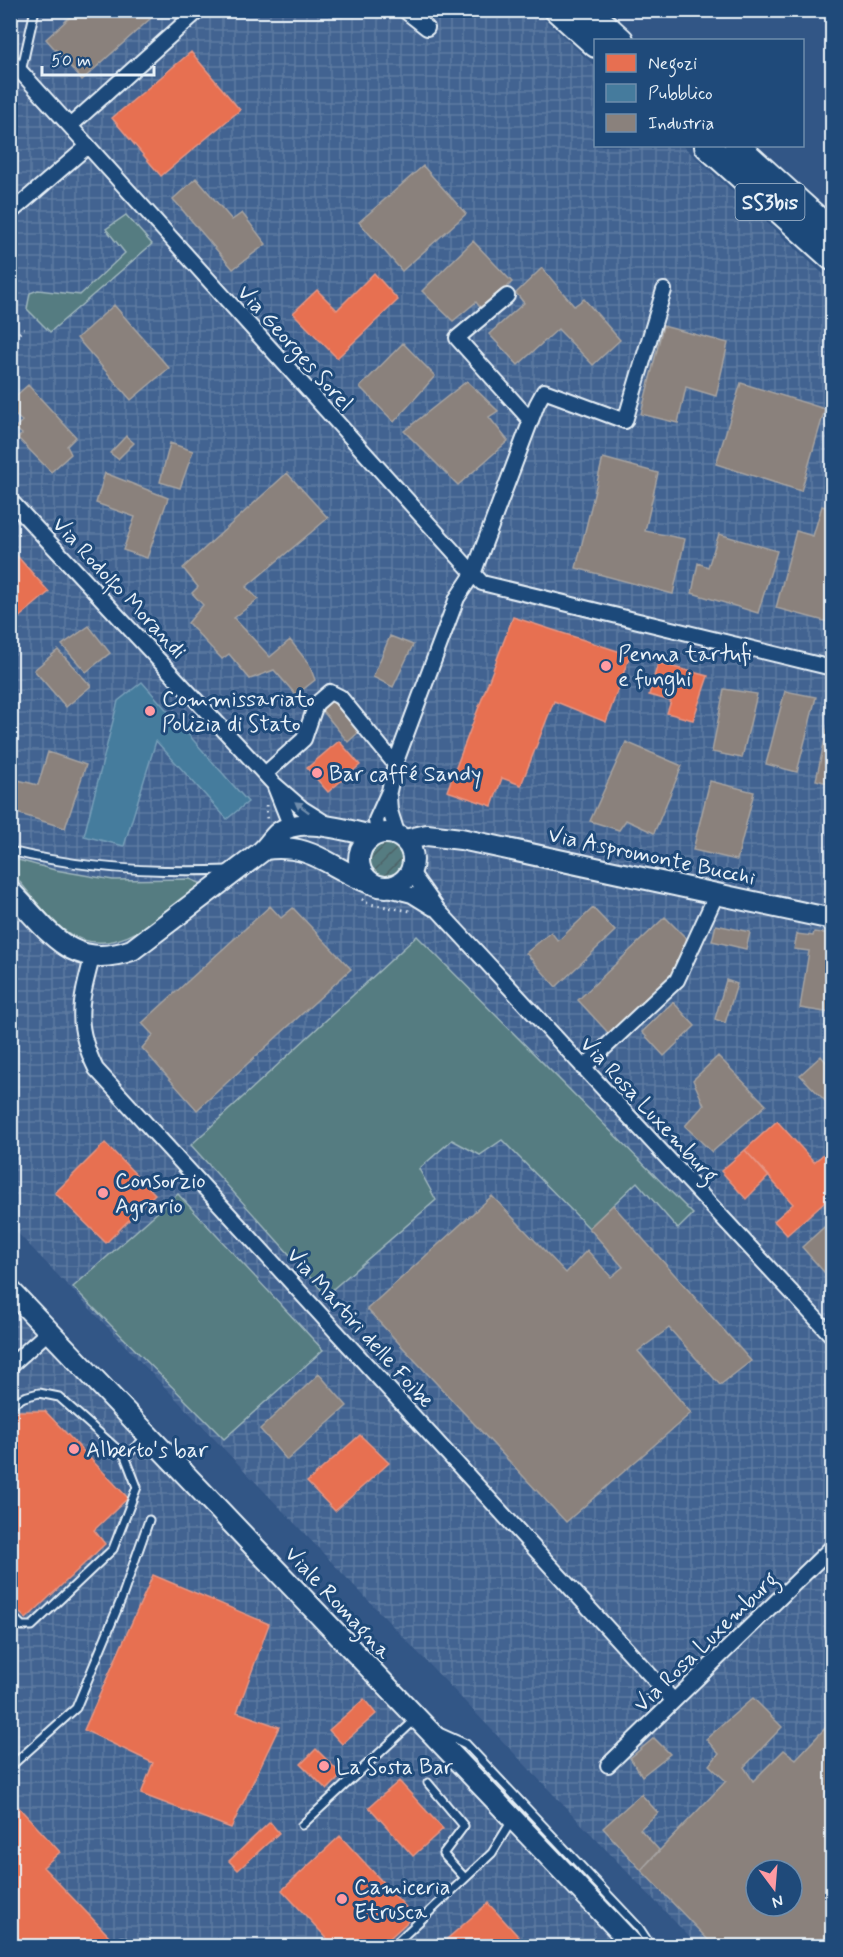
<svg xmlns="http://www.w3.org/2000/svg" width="843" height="1957" viewBox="0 0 843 1957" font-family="Mynerve,sans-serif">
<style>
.industrial{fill:url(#industrial-grid);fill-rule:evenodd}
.grass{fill:#547b81;stroke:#9eb6bc;stroke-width:1.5}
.garden{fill:url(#garden-furrows);stroke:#9eb6bc;stroke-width:1.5}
.shops{fill:#e76f51;stroke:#e79683;stroke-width:1.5}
.public{fill:#457b9d;stroke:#769eb8;stroke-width:1.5}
.industry{fill:#8a817c;stroke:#a6a3a1;stroke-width:1.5;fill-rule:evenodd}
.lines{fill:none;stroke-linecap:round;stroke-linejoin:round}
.lane-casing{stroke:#e8f1f8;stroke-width:11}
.street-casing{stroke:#e8f1f8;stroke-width:18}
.secondary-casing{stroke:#e8f1f8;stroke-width:24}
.highway-casing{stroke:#e8f1f8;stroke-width:28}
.path{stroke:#e8f1f8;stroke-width:3;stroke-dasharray:1.5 4.5;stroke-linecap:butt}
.lane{stroke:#1f4a7a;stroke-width:7}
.street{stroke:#1f4a7a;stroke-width:14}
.secondary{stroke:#1f4a7a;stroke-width:20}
.highway{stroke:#1f4a7a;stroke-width:24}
.oneway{fill:#6f8dac}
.poi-dot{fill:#ff9aa2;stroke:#1f4a7a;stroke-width:2}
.labels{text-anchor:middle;stroke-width:6;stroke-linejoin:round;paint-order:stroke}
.shield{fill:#1f4a7a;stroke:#acbfd2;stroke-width:1.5}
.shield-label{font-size:21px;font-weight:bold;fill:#e8f1f8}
.street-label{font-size:22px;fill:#e8f1f8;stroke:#1f4a7a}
.poi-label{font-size:22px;fill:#e8f1f8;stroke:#1f4a7a;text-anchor:start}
</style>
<defs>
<pattern id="industrial-grid" width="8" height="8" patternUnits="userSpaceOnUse" patternTransform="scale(1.5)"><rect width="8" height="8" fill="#436391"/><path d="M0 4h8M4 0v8" fill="none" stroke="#5e7aa1"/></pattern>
<pattern id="garden-furrows" width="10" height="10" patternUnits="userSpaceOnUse" patternTransform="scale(1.5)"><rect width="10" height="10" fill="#547b81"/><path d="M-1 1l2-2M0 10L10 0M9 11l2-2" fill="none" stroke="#4e6468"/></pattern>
</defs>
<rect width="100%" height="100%" fill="#325686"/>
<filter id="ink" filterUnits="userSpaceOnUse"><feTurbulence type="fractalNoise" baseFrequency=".0167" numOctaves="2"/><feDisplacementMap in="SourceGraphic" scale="12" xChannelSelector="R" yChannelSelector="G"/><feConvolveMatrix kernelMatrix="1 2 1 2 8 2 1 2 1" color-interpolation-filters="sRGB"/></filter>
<g filter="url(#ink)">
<path class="industrial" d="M11 11H535L595 66 596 146H683L832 282V1946H698L11 1226ZM756 1870H792V1906H756Z
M10 1298 257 1562 619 1946H11Z"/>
<path class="grass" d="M126 215 152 244 50 332 27 309 30 293 38 290 80 295 125 253 106 229Z
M11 858 55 870 113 880 190 879 202 884C165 912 114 967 64 930 44 915 28 890 11 872Z
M417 936 693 1214 678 1229 637 1182 589 1228 502 1140 480 1155 452 1140 419 1169 436 1200 326 1295 191 1145Z
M178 1194 323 1350 224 1439 73 1287Z"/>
<path class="garden" d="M369 859a18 18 0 1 1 36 0a18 18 0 1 1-36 0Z"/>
<path class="shops" d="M191 52 240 110 161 176 112 118Z
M374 273 398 300 337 358 293 313 317 290 337 310Z
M10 548 49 592 10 625Z
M513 617 630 655 606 722 554 701 521 785 502 778 492 806 447 791Z
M658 663 708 676 693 720 667 713 671 701 649 695Z
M339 741 360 765 328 792 307 768Z
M777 1121 814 1162 830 1149 832 1152V1195L787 1235 774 1221 793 1204 745 1150Z
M105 1143 155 1194 106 1243 55 1193Z
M745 1150 769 1176 746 1199 721 1171Z
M16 1411H45L128 1498 94 1530 105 1544 26 1619 10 1603V1416Z
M360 1435 389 1463 335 1511 307 1482Z
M153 1575 269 1624 237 1712 279 1727 231 1828 141 1794 153 1763 84 1730Z
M364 1699 376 1714 342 1744 329 1730Z
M316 1749 342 1775 327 1790 301 1764Z
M399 1781 443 1829 413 1856 369 1807Z
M10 1798 60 1852 43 1867 110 1937 100 1946H18L10 1938Z
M270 1822 279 1833 238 1870 229 1861Z
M340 1836 414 1916 381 1946H334L282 1890Z
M488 1903 527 1946H439Z"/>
<path class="public" d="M142 682 248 802 227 819 156 741 124 846 84 836 118 701Z"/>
<path class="industry" d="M78 10H160L82 80 46 39Z
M423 166 466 214 402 271 359 222Z
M196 178 232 220 242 213 266 244 233 269 173 199Z
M473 241 512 282 483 311 476 302 453 321 422 291Z
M542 268 574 306 584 299 620 340 593 365 558 329 518 365 489 334 524 303 516 293Z
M114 305 169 368 131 400 77 338Z
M663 326 728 343 716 396 686 387 678 423 641 414Z
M403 343 435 376 394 422 360 387Z
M467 381 498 411 489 417 508 441 458 485 404 431Z
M741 383 825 409 801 491 716 464Z
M28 385 76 437 67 446 71 454 51 472 18 438 22 434 15 428 22 421 10 411V401Z
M126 436 134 443 118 459 110 453Z
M170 443 193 451 180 488 160 482Z
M603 458 658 473 645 531 685 539 673 594 576 568Z
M105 473 168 498 147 558 123 550 135 517 96 503Z
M287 473 328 518 246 587 258 599 234 618 270 657 290 640 309 664 315 680 296 695 274 670 250 679 229 654 222 659 188 623 203 605 192 593 198 587 183 568Z
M822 506 832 509V623L776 608 796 531 813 536Z
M719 534 777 551 758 613 692 593 698 563 708 567Z
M89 626 110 653 86 672 62 645Z
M390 636 413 645 393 687 373 677Z
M58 650 91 686 66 707 34 670Z
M724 689 757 694 742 758 712 752Z
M785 691 816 697 797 772 766 764Z
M332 701 360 731 348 742 322 710Z
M831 712 832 713V784L816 780Z
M626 742 682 766 654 833 626 820 619 830 590 821Z
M48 752 86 765 65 828 10 811V778L38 785Z
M710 781 754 792 737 860 693 850Z
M270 906 281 918 293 908 351 969 197 1110 142 1048 153 1035 142 1023Z
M593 908 615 931 556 987 526 953 551 932 558 941Z
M665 917 688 940 674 976 612 1037 578 1000Z
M716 925 750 932 746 949 712 941Z
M814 932 832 934V1013L800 1008 809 951 794 949 797 934 813 936Z
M726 980 737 984 725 1023 715 1019Z
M673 1002 695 1026 664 1056 642 1032Z
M718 1056 766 1105 712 1152 685 1126 704 1105 693 1080Z
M821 1056 832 1069V1108L800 1075Z
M492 1196 566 1273 587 1250 611 1277 623 1267 589 1228 613 1205 751 1361 720 1385 669 1328 638 1351 691 1413 566 1522 367 1309Z
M832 1220V1281L802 1247Z
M319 1374 347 1406 287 1460 260 1429Z
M753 1698 782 1727 744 1767 753 1781 784 1750 796 1759 832 1721V1791L830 1793 832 1796V1946H714L641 1870 726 1781 709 1765 719 1754 706 1739ZM756 1870H792V1906H756Z
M654 1738 670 1754 642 1776 630 1758Z
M641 1794 658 1813 640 1829 659 1850 641 1870 603 1828Z"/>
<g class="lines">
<defs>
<path id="lane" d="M21 72 34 14 31 10
M10 851C83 869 154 873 229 870
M10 1405 24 1397 39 1393 59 1397 125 1456 137 1487 113 1549 32 1626H22L10 1614
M125 1456 146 1438
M437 1731 466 1744 639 1928 651 1946
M10 1767 76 1708 121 1600 149 1520
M428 1783 464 1826 443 1854 465 1878
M302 1825 415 1720
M393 1946 492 1853 511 1822"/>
<path id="street" d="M404 10 427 28
M10 60 88 146
M70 126 199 10
M10 213 88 146 482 583 832 668
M507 296 457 338 531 421
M10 500 273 783 303 809 327 824
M265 774 304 739 316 704 330 692 340 697 395 764
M275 787 291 827
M389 796 390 811 398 836
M378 834 376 820 389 791 395 764 457 598 473 574 537 404 544 391 625 421 664 290
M411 872 438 910 832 1336
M381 887 412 895 433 908
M92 958C80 1004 74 1024 96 1069L673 1700
M583 1068 677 980 717 893
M10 1366 49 1331
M608 1765 832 1547
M121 1946 123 1945"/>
<path id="secondary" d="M359 860a27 27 0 1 1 54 0a27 27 0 1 1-54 0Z
M405 840 427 835 461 839 832 919
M265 849C314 843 329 868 370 883
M10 891C49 930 70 972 132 950L261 852C267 847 271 840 277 834 300 814 347 831 373 836
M10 1290 634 1946"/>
<path id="highway" d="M557 10 596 45
M588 10 621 40
M707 146 832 258
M737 146 832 232"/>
</defs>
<use href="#lane" class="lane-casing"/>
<use href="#street" class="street-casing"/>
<use href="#secondary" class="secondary-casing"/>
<use href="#highway" class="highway-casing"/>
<path class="path" d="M10 341 24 329
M266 805 267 819
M362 899 369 904 410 911"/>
<use href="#lane" class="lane"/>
<use href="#street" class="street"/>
<use href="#secondary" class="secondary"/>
<use href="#highway" class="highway"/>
</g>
<defs><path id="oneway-solid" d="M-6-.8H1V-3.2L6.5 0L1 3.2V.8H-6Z" transform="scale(1.5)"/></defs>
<use class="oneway" href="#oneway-solid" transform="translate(302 807) rotate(-143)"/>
</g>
<g class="poi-dot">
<circle cx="606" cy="666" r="6"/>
<circle cx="150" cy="711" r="6"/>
<circle cx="317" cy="773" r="6"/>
<circle cx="103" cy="1193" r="6"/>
<circle cx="74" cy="1449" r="6"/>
<circle cx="324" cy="1766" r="6"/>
<circle cx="342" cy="1899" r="6"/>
</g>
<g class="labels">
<rect class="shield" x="735.5" y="184" width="69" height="36" rx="4.5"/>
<g class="shield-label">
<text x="770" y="209">SS3bis</text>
</g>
<g class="street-label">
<text transform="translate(296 347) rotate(48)" y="8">Via Georges Sorel</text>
<text transform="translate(120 587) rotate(47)" y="8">Via Rodolfo Morandi</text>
<text transform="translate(652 855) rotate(12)" y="8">Via Aspromonte Bucchi</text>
<text transform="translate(650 1109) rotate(47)" y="8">Via Rosa Luxemburg</text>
<text transform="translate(361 1327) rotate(48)" y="8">Via Martiri delle Foibe</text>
<text transform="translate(339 1602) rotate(47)" y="8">Viale Romagna</text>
<text transform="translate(705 1641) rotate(-44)" y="8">Via Rosa Luxemburg</text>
</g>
<g class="poi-label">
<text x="618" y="661">Penna tartufi<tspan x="618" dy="25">e funghi</tspan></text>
<text x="162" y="706">Commissariato<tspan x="162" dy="25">Polizia di Stato</tspan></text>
<text x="329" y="781">Bar caffé Sandy</text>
<text x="115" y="1188">Consorzio<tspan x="115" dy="25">Agrario</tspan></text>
<text x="86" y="1457">Alberto's bar</text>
<text x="336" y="1774">La Sosta Bar</text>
<text x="354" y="1894">Camiceria<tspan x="354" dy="25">Etrusca</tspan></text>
</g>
</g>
<rect width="843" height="1957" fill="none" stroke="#1f4a7a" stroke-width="36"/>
<rect x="18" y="18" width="807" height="1921" fill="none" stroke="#e8f1f8" stroke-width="2" filter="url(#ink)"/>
<rect x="594" y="39" width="210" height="108" fill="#1f4a7a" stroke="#6f8dac" stroke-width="1.5"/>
<rect x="606" y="54" width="30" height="18" fill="#e76f51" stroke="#6f8dac" stroke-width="1.5"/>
<text x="648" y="69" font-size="18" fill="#e8f1f8">Negozi</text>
<rect x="606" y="84" width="30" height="18" fill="#457b9d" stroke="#6f8dac" stroke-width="1.5"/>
<text x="648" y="99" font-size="18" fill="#e8f1f8">Pubblico</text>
<rect x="606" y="114" width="30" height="18" fill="#8a817c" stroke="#6f8dac" stroke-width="1.5"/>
<text x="648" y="129" font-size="18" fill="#e8f1f8">Industria</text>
<g transform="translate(774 1888) rotate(164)"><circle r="28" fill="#1f4a7a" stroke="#6f8dac" stroke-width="1.5"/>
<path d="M0-4.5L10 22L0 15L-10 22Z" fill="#ff9aa2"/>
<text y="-9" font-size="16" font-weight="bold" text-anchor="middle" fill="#e8f1f8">N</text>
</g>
<path d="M42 66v9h112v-9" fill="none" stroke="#e8f1f8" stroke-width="3"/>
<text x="51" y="66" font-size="18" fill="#e8f1f8" stroke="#1f4a7a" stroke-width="4.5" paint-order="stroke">50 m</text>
</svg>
